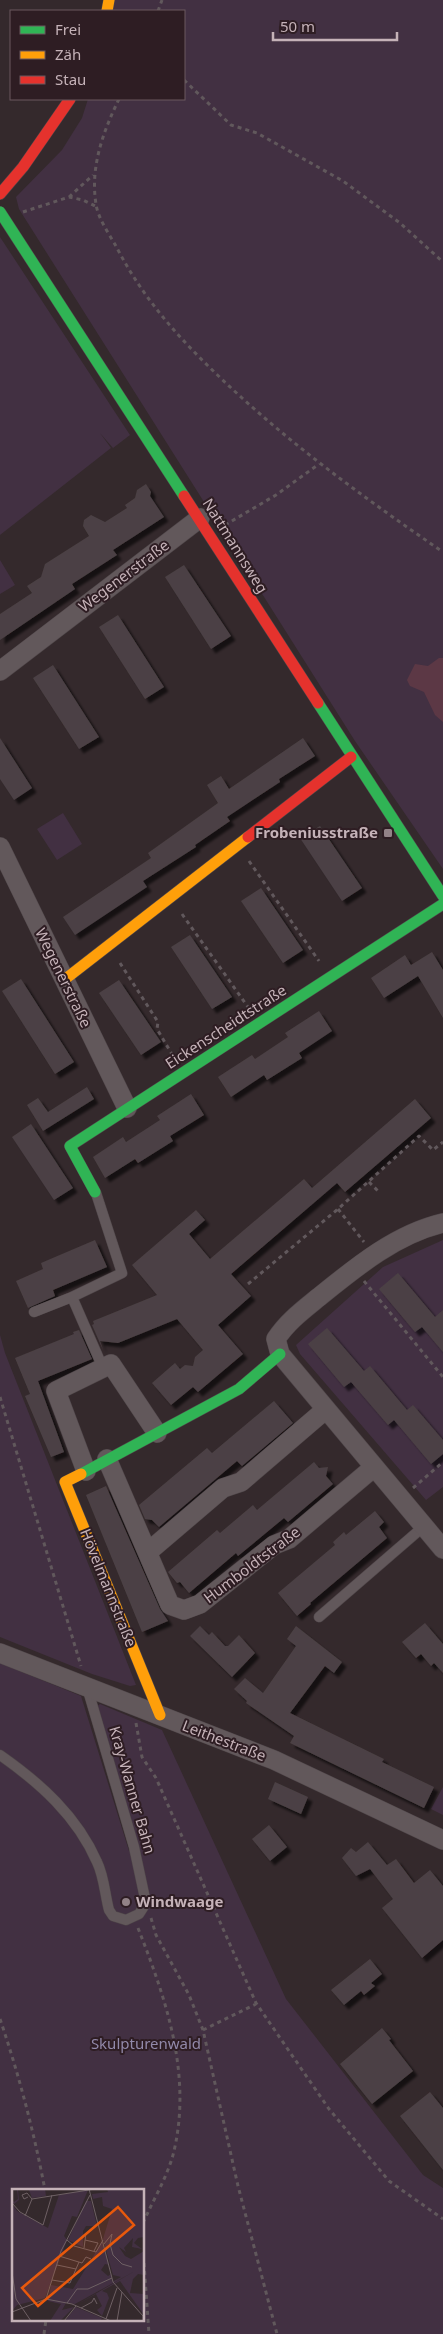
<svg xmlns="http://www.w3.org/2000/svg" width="443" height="2334" viewBox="0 0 443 2334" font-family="'Noto Sans',sans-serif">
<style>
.green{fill:#423042;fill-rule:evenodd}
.water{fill:#5c3845}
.building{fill:#4b4144;filter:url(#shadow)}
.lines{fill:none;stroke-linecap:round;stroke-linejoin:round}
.lane-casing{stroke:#4f4649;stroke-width:11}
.street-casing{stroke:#4f4649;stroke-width:20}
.fast-casing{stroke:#4f4649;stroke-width:12}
.slow-casing{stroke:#4f4649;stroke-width:12}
.jam-casing{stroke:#4f4649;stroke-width:12}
.path{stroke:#61585c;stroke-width:3;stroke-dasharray:4 4;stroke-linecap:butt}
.lane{stroke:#62585b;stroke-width:10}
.street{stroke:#62585b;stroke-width:19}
.fast{stroke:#30b455;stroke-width:11}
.slow{stroke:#ff9f0a;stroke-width:11}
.jam{stroke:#e5322d;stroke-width:11}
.poi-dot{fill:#928287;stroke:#2e1d23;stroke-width:2}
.labels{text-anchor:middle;stroke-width:4;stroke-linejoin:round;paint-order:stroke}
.street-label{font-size:15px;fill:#c5b2b8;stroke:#2e1d23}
.poi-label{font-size:15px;font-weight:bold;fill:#c5b2b8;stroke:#2e1d23;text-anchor:end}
.park-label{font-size:15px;fill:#9289a9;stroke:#2e1d23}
.inset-road{fill:none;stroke:#6e6064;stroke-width:1}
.view{fill:#e8590c;fill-opacity:0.15;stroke:#e8590c;stroke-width:2.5}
.inset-edge{fill:none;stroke:#c5b2b8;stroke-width:2.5}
</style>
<defs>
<filter id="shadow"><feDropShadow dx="4.5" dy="4.5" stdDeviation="1" flood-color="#0009"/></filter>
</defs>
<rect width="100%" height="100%" fill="#34292c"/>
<path class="green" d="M111 0H443V869L355 741 19 209 16 197 62 150 82 118 88 99H184V11H113Z
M0 237 130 435 113 448 100 433 111 448 0 535Z
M0 560 15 585 0 594Z
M63 813 82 844 57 860 37 829Z
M443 1240V1487L426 1500 300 1354 296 1345 383 1267Z
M0 1335 5 1353 136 1685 130 1686 92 1674 0 1637Z
M0 1663 81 1696 129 1851H137L94 1709 100 1704 162 1730 286 1999 423 2175 443 2188V2334H0ZM14 2190H144V2320H14Z
M443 1787V1815L431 1809Z"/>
<path class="water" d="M439 658H443V722L435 715 424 692 410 686 407 680 415 664 428 666Z"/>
<path class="building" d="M146 484 151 492 150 496 164 517 113 550 117 555 72 584 75 589 0 640V614L32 593 27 586 41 577 45 564 89 536 83 526 84 520 91 515 105 522 127 508 125 505 135 498 137 490Z
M184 565 231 636 211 649 165 577Z
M118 615 164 687 145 699 99 627Z
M53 665 99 737 79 749 33 678Z
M0 738 32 788 14 800 0 779Z
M303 738 315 756 279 779 280 782 227 817 230 821 195 845 196 847 143 881 147 887 75 935 63 917 151 858 148 853 218 803 207 785 221 776 229 789Z
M320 826 362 888 342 901 300 838Z
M261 888 303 950 283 963 241 901Z
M190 935 232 997 212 1009 171 947Z
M432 952 443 970V1018L418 976 384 998 371 978 405 955 411 965Z
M21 979 74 1062 55 1074 2 991Z
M119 980 161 1042 141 1055 99 993Z
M319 1011 332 1031 299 1053 302 1058 267 1080 264 1075 231 1097 218 1077 252 1055 255 1059 288 1037 285 1033Z
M87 1087 94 1099 43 1131 27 1105 38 1098 48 1112Z
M191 1094 204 1115 170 1136 173 1141 138 1163 135 1159 105 1178 93 1157 123 1137 126 1142 160 1120 157 1116Z
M415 1099 431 1118 345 1192 337 1183 231 1274 251 1296 218 1325 243 1354 198 1392 193 1387 171 1405 152 1383 175 1363 180 1369 185 1365 193 1366 195 1357 203 1350 177 1319 118 1343 100 1341 103 1350 92 1325 94 1324 93 1321 157 1295 132 1265 196 1210 205 1220 189 1234 210 1259 304 1179 312 1188Z
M31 1124 73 1188 54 1200 12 1137Z
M95 1240 107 1267 53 1290 55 1296 28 1308 16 1281 43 1269 41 1263Z
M398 1273 435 1317 443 1310V1352L422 1327 415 1332 379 1289Z
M327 1328 364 1371 370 1366 407 1410 413 1405 443 1440V1454L431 1464 394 1420 388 1425 351 1382 344 1387 308 1344Z
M79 1330 92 1359 38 1381 64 1452 51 1457 25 1396 30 1394 15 1358 74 1334 73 1332Z
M274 1401 293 1423 242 1466 237 1461 159 1527 152 1520 145 1519 139 1505 207 1448 212 1453Z
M314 1462 319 1468 328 1467 326 1476 333 1484 288 1522 284 1518 238 1556 236 1553 189 1593 180 1582 177 1583 168 1572 217 1530 220 1533 253 1505 257 1510Z
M106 1486 160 1609 168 1621 142 1632 86 1495Z
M375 1511 384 1522 379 1527 387 1538 310 1603 311 1604 297 1616 278 1593 335 1545 333 1542 344 1532 346 1535Z
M425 1623 443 1644V1673L434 1663 431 1666 421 1654 416 1658 402 1642Z
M200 1626 209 1635 212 1632 225 1646H228L239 1635 255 1653 232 1677 190 1636Z
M296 1626 342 1662 334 1673 325 1666 290 1713 384 1759 382 1762 434 1787 424 1808 290 1743 294 1736 246 1703 247 1701 234 1689 245 1678 263 1693 296 1646 287 1639Z
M275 1782 308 1797 301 1814 268 1799Z
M269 1825 287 1847 270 1861 252 1839Z
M368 1842 387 1865 396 1859 414 1883 430 1870 443 1886V1940L422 1958 382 1908 393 1899 370 1869 356 1876 342 1858 351 1848 356 1852Z
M370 1959 382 1974 371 1983 375 1986 364 1995 361 1991 344 2005 331 1990Z
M382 2028 391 2039 389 2040 413 2071 372 2104 340 2064Z
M430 2092 443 2108V2170L400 2116Z"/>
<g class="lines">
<defs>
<path id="lane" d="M72 1297 103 1368
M34 1312 72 1297 122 1273 96 1193
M319 1617 423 1527
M0 1755C40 1783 77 1816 97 1862 104 1876 105 1895 109 1910L113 1916 126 1920 139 1914 146 1903 134 1847 87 1687"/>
<path id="street" d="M0 671 200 518
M0 847 127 1108
M443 1223C396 1234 356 1267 319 1297 303 1310 287 1322 276 1339L280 1354 443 1549
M107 1459 170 1605 184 1610 200 1604 274 1545 289 1539 373 1468
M86 1471 56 1391 111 1364 157 1433
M148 1552 223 1488 241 1482 325 1410
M0 1653 274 1760 443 1840"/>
<path id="fast" d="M0 212 184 496
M318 703 443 896
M95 1192 70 1146 443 904
M81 1474 239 1389 280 1354"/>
<path id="slow" d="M107 11 109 0
M64 980 248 837
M81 1474 65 1482 160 1715"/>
<path id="jam" d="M0 194 23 167 70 99
M184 496 318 703
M248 837 351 757"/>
</defs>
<use href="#lane" class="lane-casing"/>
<use href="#street" class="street-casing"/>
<use href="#fast" class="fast-casing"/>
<use href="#slow" class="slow-casing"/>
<use href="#jam" class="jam-casing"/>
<path class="path" d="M158 11 162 0
M184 80 231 125 257 133 343 181 400 223 443 262
M119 99C103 132 90 167 96 204 98 219 110 235 117 248 148 308 193 353 242 398 305 455 373 504 443 552
M69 197 93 175
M23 212 69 197 83 200 95 206
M225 525 276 495 319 464
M249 861 319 961
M182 914 248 1007
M120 963 158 1022 157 1029 173 1056
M369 1182 380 1193
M338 1209 364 1242
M364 1281 443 1377
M248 1284 338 1209 419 1136 433 1150 443 1142
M0 1397 81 1666
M413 1488 443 1462
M136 1723 142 1757 156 1778 256 2003 329 2109 389 2181 443 2219
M151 1918 156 1935 189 1995 203 2030 238 2186 277 2334
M138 1928C166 1999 192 2074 174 2151 168 2176 154 2198 144 2221
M0 2019C19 2075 34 2132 45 2190
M203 2030 256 2004
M144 2263 149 2334
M44 2334 46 2320"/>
<use href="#lane" class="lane"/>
<use href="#street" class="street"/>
<use href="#fast" class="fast"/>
<use href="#slow" class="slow"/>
<use href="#jam" class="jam"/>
</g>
<g class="poi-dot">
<rect x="383" y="828" width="10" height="10" rx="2.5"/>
<circle cx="126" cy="1902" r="5"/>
</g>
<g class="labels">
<g class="street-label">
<text transform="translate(235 546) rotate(58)" y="5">Nattmannsweg</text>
<text transform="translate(124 576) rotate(-37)" y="5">Wegenerstraße</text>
<text transform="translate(63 978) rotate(64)" y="5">Wegenerstraße</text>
<text transform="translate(226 1027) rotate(-33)" y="5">Eickenscheidtstraße</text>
<text transform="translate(252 1565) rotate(-37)" y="5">Humboldtstraße</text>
<text transform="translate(108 1588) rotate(68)" y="5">Hövelmannstraße</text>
<text transform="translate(224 1741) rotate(21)" y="5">Leithestraße</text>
<text transform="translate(132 1790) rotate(74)" y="5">Kray-Wanner Bahn</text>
</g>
<g class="poi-label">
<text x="378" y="838">Frobeniusstraße</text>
<text x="136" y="1907" text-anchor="start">Windwaage</text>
</g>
<g class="park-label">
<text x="146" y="2049">Skulpturenwald</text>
</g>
</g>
<g transform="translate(12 2189)">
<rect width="132" height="132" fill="#34292c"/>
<path d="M5 0H33L34 7 20 9 17 1H6L7 11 2 15 0 13V10L2 13 6 10ZM95 0H132V48L126 49 122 54 130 60 120 58 121 49 112 59 114 63 107 58 113 67 119 70 132 62V86L126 85 121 90 118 104 132 105V126L108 92 90 102 95 104 97 109 90 127 85 121 90 117 84 105 64 116 123 82 63 115 54 114 50 121 62 118 48 132H38L49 115 36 112 39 96 61 100 90 53 97 76 93 75 89 81 96 87 99 85 100 93 109 88 101 86 91 50 100 20 91 17 90 8 81 10 80 5 96 3ZM76 1 65 28 60 27 52 47 55 51 33 109 5 116 0 122V15L5 22 36 39 47 6ZM74 12H79L85 37H74L71 42V58L56 51ZM64 118 90 129 88 132H53Z" fill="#423042"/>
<path class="inset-road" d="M77 0 101 93 131 127V132M16 8 12 10 10 6 15 4 20 10M0 14 8 23 31 36 40 6M13 27 20 10 83 0M55 51 62 57 84 63 91 51M73 51 86 54 82 62M92 55 100 45 98 55 101 66 110 75 120 78M72 59 74 44M47 67 70 74 74 68 79 70M45 76 64 80M0 83 4 110 19 132M40 91 58 94 67 73M34 110 49 62 78 6M55 114 65 100H76L100 89M69 119 80 113 82 109 85 115M0 123 34 110 60 115 99 132M94 130 105 99M52 132 64 117M105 132 110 103"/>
<path class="view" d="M106 18 122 36 26 117 10 99Z"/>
<rect width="132" height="132" class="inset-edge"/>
</g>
<rect x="10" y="10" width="175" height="90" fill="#2e1d23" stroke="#6a595f"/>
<rect x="20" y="26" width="25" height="8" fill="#30b455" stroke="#6a595f"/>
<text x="55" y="35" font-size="15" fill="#c5b2b8">Frei</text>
<rect x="20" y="51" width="25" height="8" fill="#ff9f0a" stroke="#6a595f"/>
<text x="55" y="60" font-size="15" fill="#c5b2b8">Zäh</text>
<rect x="20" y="76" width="25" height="8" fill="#e5322d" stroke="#6a595f"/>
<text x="55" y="85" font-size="15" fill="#c5b2b8">Stau</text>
<path d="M273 32v8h124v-8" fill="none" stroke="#c5b2b8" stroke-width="2.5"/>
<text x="280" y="32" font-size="15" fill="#c5b2b8" stroke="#2e1d23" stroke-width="4" paint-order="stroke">50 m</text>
</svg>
